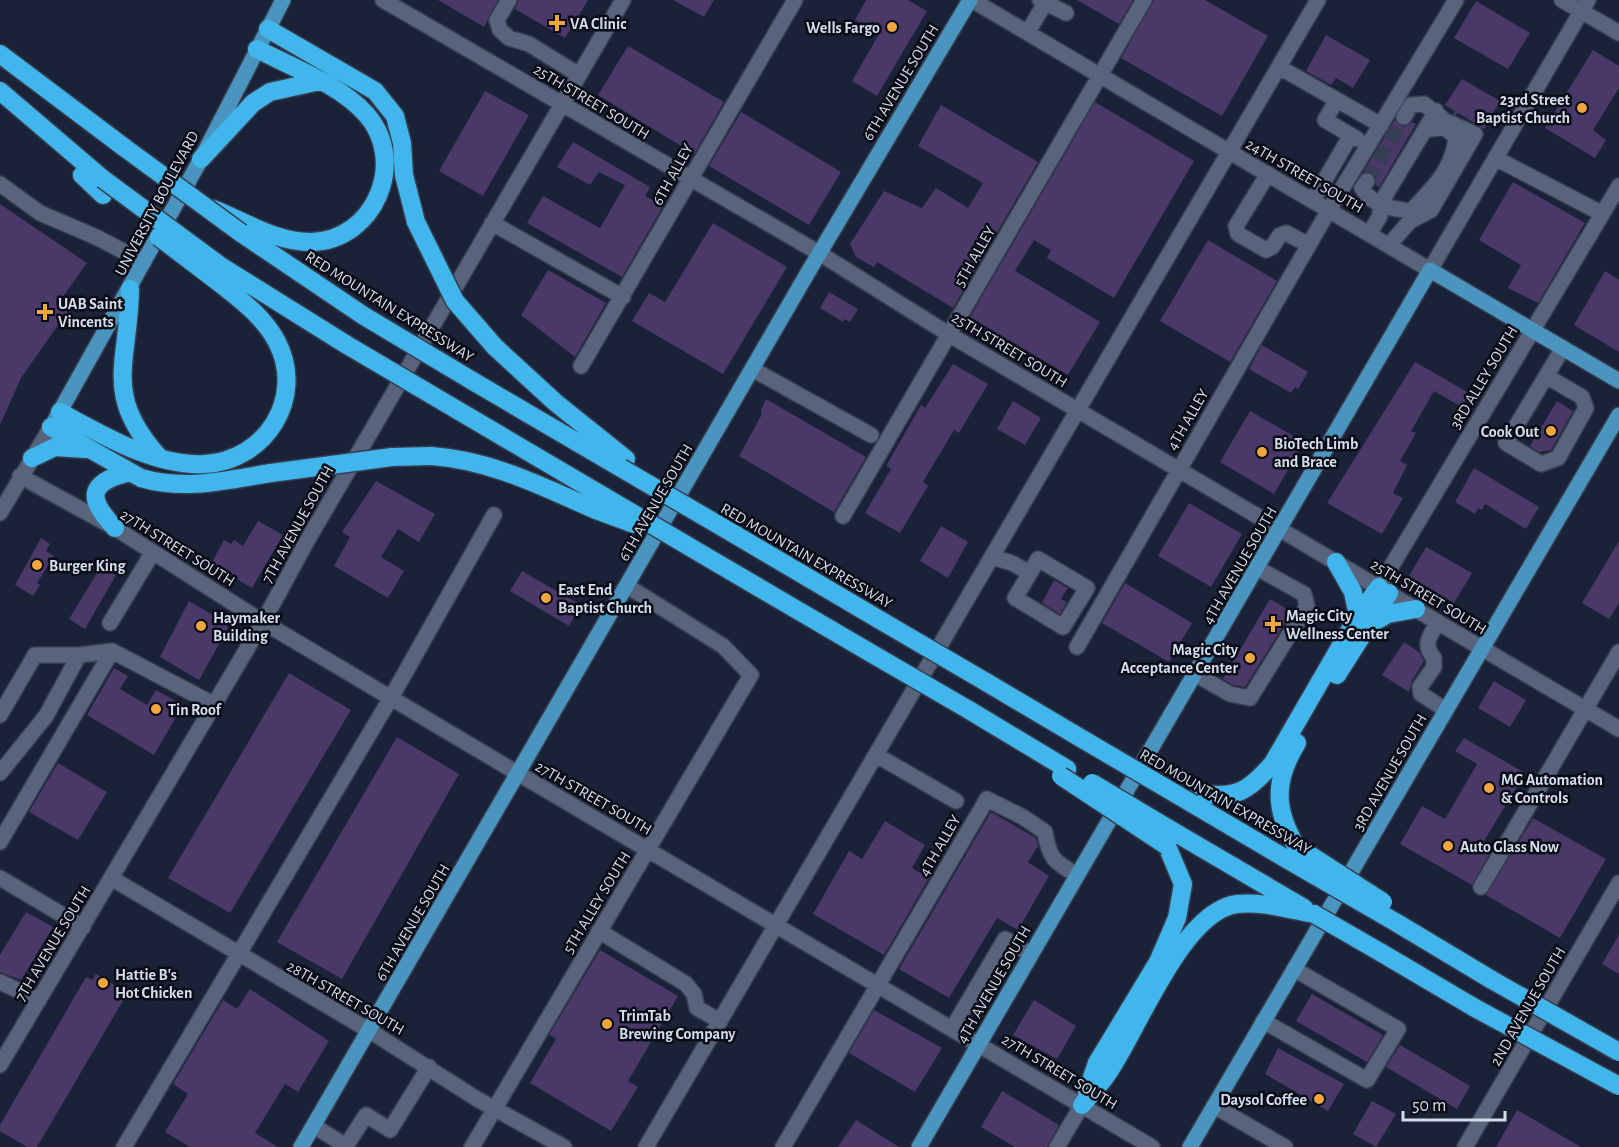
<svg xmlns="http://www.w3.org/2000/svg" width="1619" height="1147" viewBox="0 0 1619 1147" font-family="'Alegreya Sans',sans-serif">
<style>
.building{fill:#4a3869}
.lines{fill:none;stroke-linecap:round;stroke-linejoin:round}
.minor-tunnel{stroke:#353e52;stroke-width:15;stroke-dasharray:15 8;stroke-linecap:butt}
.minor-casing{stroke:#373d4f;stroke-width:18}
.major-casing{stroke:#373d4f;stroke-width:18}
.highway-casing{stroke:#373d4f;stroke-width:21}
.minor{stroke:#58637c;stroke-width:15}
.major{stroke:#4a95c0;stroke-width:15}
.highway{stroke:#41b6ed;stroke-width:18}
.highway-bridge-casing{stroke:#373d4f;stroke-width:21;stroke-linecap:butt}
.highway-bridge{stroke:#41b6ed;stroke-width:18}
.poi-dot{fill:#f1a640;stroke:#080c15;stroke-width:2}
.labels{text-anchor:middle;stroke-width:5;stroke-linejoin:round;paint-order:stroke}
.poi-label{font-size:16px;font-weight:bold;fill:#d5dcea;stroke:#080c15;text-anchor:start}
.street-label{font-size:16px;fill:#d5dcea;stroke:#080c15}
</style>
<rect width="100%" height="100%" fill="#192237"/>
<path class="building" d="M438 0H498L484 27Z
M519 0H588L565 38 515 9Z
M673 0H714L704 17Z
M866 0H908L927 11 877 96 852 81 879 34 855 20Z
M1077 0H1133L1119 24Z
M1154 0H1205L1268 36 1222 116 1121 58Z
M1476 1 1530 33 1508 69 1454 38Z
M1326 35 1370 60 1353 88 1336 78 1331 85 1306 71Z
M628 46 724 102 694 154 598 95Z
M1593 50 1619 66V88L1593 130 1606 140 1595 158 1545 128Z
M1462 79 1500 101 1484 129 1445 105Z
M485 91 529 115 483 196 439 171Z
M1095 102 1194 161 1114 298 1047 258 1051 250 1034 240 1015 271 1100 322 1068 375 970 317Z
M941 105 1038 162 953 308 877 262 874 267 856 257 850 244 884 191 922 208 936 188 968 208 983 183 918 146Z
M741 112 841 172 809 225 709 166Z
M1395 120 1403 127 1412 122 1416 124 1379 187 1376 185 1373 173 1363 172Z
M573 142 650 187 645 196 663 206 622 277 527 223 543 196 600 228 625 185 599 172 590 185 557 167Z
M1513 182 1585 223 1538 303 1508 288 1521 265 1479 240Z
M0 204 87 263 57 305 68 311 21 378 0 425Z
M713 223 787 267 723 374 632 321 649 293 665 302Z
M1208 240 1277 281 1230 362 1160 321Z
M548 270 606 303 575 357 521 315Z
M1605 271 1619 280V352L1574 325Z
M829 292 858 309 850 322 844 319 843 322 820 308Z
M1262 345 1308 372 1298 389 1295 387 1291 393 1249 369Z
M1415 362 1469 393 1462 407 1434 391 1411 431 1416 433 1400 461 1407 465 1393 493 1403 498 1382 534 1327 503Z
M953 364 988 384 959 433 954 430 923 482 928 486 900 533 865 513 891 469 886 466 921 405 925 408Z
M766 399 866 457 834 512 739 456 761 416V410Z
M1013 401 1041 418 1025 445 997 429Z
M1557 401 1573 411 1551 450 1539 452 1530 446Z
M1250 411 1304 442 1274 494 1220 462Z
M1474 468 1539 507 1526 529 1485 504 1482 510 1478 508 1475 514 1455 502Z
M376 481 435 514 419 542 398 529 381 557 404 571 388 598 334 566 350 537 342 532Z
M1189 503 1242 534 1211 587 1158 556Z
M258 521 283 535 252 588 211 564 224 540 231 544 234 540 243 546Z
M941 526 968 542 948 578 920 561Z
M41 538 50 544 46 551 54 556 37 583 40 585 33 596 15 585Z
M1619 541V603L1609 619 1582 603Z
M1426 547 1472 573 1454 603 1409 576Z
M105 560 115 566 111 572 116 575 85 629 69 619Z
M522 571 581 605 569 626 510 591Z
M1054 580 1068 588 1061 599 1067 602 1060 614 1042 603Z
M1125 583 1192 623 1169 662 1102 623Z
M1270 599 1292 612 1245 687 1233 685 1223 679Z
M189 601 226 623 228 628 199 680 160 657Z
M1404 642 1419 652 1424 661 1412 681 1409 692 1382 675Z
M114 668 128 676 120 689 147 705 156 690 183 705 154 755 87 715Z
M289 673 351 710 230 913 168 878Z
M1494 681 1526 700 1510 727 1478 708Z
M397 737 459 774 342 979 277 942Z
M1464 738 1525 773 1484 841 1493 847 1472 885 1400 844 1422 806 1445 819 1477 764 1455 751Z
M58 763 107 792 78 840 29 812Z
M991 812 1036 838 1038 846 1028 862 1049 876 1018 930 997 918 949 998 899 969Z
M1533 818 1606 859 1560 938 1486 895Z
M885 821 925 845 912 868 929 878 884 955 813 914 849 851 862 859Z
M26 912 53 927 21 980 0 972V955Z
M1619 935V974L1602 964Z
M600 950 678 996 628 1081 638 1087 611 1131 530 1083 556 1039 549 1035Z
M96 974 121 989 118 995 124 999 37 1147H27L0 1131V1125L86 977 92 980Z
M250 989 329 1041 298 1092 285 1084 255 1133 278 1147H190L165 1132 188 1094 173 1084 223 1000 237 1009Z
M1312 994 1383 1035 1367 1062 1296 1021Z
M1034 1000 1076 1026 1057 1059 1013 1035Z
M874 1010 942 1048 915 1092 849 1053Z
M1400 1045 1470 1086 1457 1109 1386 1067Z
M1278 1048 1344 1084 1328 1111 1265 1074Z
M1002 1091 1059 1125 1047 1147H1015L981 1127Z
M1372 1101 1396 1114 1376 1147 1353 1134Z
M1517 1110 1581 1147H1496Z
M856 1120 899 1147H838Z"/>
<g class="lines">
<path class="minor-tunnel" d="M1452 115 1455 117
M1367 181 1404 117"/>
<defs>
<path id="minor" d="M383 0 819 253 950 335 1619 729
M509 0 497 20 500 30 509 38 529 44 579 75
M972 0 1430 270 1588 0
M1040 0 1066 13
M1562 0 1619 33
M1028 32 1045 3
M1279 67 1381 125
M1337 100 1325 120 1357 139
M1404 117 1411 105 1424 104 1443 119
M1495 158 1601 213
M1268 174 1236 226 1238 234 1266 250 1272 247 1280 235 1286 233 1309 245
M1367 181 1362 188C1372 206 1392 209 1411 211 1433 188 1453 169 1456 137L1444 127 1425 130
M0 184 40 213 96 237 144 262
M1313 200 1351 135
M492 223 623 297
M1369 234 1380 216V204L1436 111
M1389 245 1410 221 1431 210 1475 134 1448 122
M581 366 795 0
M752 369 871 435
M1546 376 1582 397 1586 408 1558 458 1541 464 1506 443 1563 348
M20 476 115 528 263 622 519 774 1152 1147
M0 513 51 427
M843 516 1144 0
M992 557 1012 563 1030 573 1038 559 1087 588 1063 627 1015 598 1030 573
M1379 587 1619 186
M1438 622C1430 636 1422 644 1434 658V667L1420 687 1421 694 1446 710
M110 623 153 552
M1077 647 1329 210 1456 0
M112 651 213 704
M1195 674 1230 694 1250 698 1307 606 1304 594 1257 568
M0 715 35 655H79
M876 755 956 801
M0 773 46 716 79 655 112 651
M0 842 112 651
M0 878 83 927
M111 878 370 1031 477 1099 564 1147
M1481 887 1619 652
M599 931 686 984 694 994 697 1008 720 1021
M0 982 39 1000
M1263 1021 1367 1080 1398 1029 1294 969
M952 1029 1005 939 1031 954
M0 1065 263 622 307 541 623 0
M1214 1106 1285 1147
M314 1126 346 1146 366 1115 390 1130 429 1067
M124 1147 392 696 494 515
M472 1147 751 675 723 646 627 586
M646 1147 1318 0
M783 1147 987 799 1023 817 1045 832C1049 859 1055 862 1077 875
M1057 1147 1082 1105
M1465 1147 1619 883"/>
<path id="major" d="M54 422 201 159 283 0
M301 1147 807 274 970 0
M919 1147 1430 270 1619 381
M1190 1147 1619 415"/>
<path id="highway" d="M268 29 375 91 395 116 402 143 404 175 416 222
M0 54 125 148
M0 91 103 179
M201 159 253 103 270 92 320 81
M82 175 103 195
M213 209C244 221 277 243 312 242 375 240 408 161 366 114 339 84 293 68 257 49
M241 233 364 316
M222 267 347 345
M130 289C129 363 102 393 158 456
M495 347 556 403 626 459
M476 383 621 468
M459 411 605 497
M60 412C102 435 156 467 205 464 265 461 306 398 277 342 263 315 237 297 213 278
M51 427 141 478C185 491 227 480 271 473
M431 456C491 460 543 487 596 510
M32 458 55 447 85 449
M115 528C87 498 87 483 130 472
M734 534 885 623
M1336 562 1353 592 1358 616
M717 563 869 652
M1372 623 1388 614 1416 609
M1337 675 1389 593
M986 682 1084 740
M969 710 1067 769
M1200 793C1236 800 1250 790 1273 763L1358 616 1379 587
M1193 804 1288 860
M1176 833 1304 908
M1296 846C1274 809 1274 780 1297 743
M1397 923 1492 980
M1380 952 1475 1008
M1087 1092 1097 1063 1158 962 1177 918 1183 884 1167 846
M1082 1105C1090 1095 1100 1085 1108 1073 1138 1030 1182 911 1237 904 1262 901 1290 910 1314 914"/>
</defs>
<use href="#minor" class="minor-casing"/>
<use href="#major" class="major-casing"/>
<use href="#highway" class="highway-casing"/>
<use href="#minor" class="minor"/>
<use href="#major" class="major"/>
<use href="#highway" class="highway"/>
<defs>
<path id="highway-bridge" d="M125 148 241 233
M103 179 222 267
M416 222 455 301 495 347
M159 237 213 278
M364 316 476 383
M347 345 459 411
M621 468 734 534
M271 473 392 457 431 456
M605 497 717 563
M596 510 634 524
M885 623 986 682
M869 652 969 710
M1084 740 1193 804
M1061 776 1167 846
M1092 783 1176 833
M1296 846 1383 902
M1288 860 1397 923
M1314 914 1380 952
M1492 980 1619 1052
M1475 1008 1619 1086"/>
</defs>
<use href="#highway-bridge" class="highway-bridge-casing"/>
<use href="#highway-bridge" class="highway-bridge"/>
</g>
<g class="poi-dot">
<path d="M554 14h6v6h6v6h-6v6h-6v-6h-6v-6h6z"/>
<circle cx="892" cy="27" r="6"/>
<circle cx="1582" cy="108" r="6"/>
<path d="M42 303h6v6h6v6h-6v6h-6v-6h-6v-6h6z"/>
<circle cx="1551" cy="431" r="6"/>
<circle cx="1262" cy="452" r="6"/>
<circle cx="37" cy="565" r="6"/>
<circle cx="546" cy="598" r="6"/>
<path d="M1270 615h6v6h6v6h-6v6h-6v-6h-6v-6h6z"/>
<circle cx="201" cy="626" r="6"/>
<circle cx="1250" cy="658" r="6"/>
<circle cx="156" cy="709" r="6"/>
<circle cx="1489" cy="788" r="6"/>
<circle cx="1448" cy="846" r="6"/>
<circle cx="103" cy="983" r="6"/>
<circle cx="607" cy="1024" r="6"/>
<circle cx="1319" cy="1099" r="6"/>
</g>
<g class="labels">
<g class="poi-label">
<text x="570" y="29">VA Clinic</text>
<text x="880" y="33" text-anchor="end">Wells Fargo</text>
<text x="1570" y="105" text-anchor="end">23rd Street<tspan x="1570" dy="18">Baptist Church</tspan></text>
<text x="58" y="309">UAB Saint<tspan x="58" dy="18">Vincents</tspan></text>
<text x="1539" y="437" text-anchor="end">Cook Out</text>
<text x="1274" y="449">BioTech Limb<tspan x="1274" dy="18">and Brace</tspan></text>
<text x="49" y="571">Burger King</text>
<text x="558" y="595">East End<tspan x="558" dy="18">Baptist Church</tspan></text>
<text x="1286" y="621">Magic City<tspan x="1286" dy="18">Wellness Center</tspan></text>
<text x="213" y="623">Haymaker<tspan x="213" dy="18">Building</tspan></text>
<text x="1238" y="655" text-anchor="end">Magic City<tspan x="1238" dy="18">Acceptance Center</tspan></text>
<text x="168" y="715">Tin Roof</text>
<text x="1501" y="785">MG Automation<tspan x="1501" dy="18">&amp; Controls</tspan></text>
<text x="1460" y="852">Auto Glass Now</text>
<text x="115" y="980">Hattie B's<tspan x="115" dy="18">Hot Chicken</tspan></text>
<text x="619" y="1021">TrimTab<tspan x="619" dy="18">Brewing Company</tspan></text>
<text x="1307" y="1105" text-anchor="end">Daysol Coffee</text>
</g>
<g class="street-label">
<text transform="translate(900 82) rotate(-59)" y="6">6TH AVENUE SOUTH</text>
<text transform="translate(592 101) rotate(31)" y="6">25TH STREET SOUTH</text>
<text transform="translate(672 174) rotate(-61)" y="6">6TH ALLEY</text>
<text transform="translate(1305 175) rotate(30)" y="6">24TH STREET SOUTH</text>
<text transform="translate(156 203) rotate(-62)" y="6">UNIVERSITY BOULEVARD</text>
<text transform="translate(974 256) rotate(-60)" y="6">5TH ALLEY</text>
<text transform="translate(390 306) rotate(32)" y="6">RED MOUNTAIN EXPRESSWAY</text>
<text transform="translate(1010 349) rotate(31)" y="6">25TH STREET SOUTH</text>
<text transform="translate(1483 377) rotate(-59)" y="6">3RD ALLEY SOUTH</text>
<text transform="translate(1187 419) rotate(-60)" y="6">4TH ALLEY</text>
<text transform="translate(655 502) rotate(-60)" y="6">6TH AVENUE SOUTH</text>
<text transform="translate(297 524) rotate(-61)" y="6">7TH AVENUE SOUTH</text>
<text transform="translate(178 547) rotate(32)" y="6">27TH STREET SOUTH</text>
<text transform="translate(807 555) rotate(30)" y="6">RED MOUNTAIN EXPRESSWAY</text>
<text transform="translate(1239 565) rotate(-60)" y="6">4TH AVENUE SOUTH</text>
<text transform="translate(1429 596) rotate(31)" y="6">25TH STREET SOUTH</text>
<text transform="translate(1389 772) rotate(-60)" y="6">3RD AVENUE SOUTH</text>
<text transform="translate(594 797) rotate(30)" y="6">27TH STREET SOUTH</text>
<text transform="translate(1226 801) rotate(30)" y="6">RED MOUNTAIN EXPRESSWAY</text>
<text transform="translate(939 845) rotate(-60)" y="6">4TH ALLEY</text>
<text transform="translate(596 902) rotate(-59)" y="6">5TH ALLEY SOUTH</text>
<text transform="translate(412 922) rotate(-60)" y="6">6TH AVENUE SOUTH</text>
<text transform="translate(52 943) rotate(-59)" y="6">7TH AVENUE SOUTH</text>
<text transform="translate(993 984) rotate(-60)" y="6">4TH AVENUE SOUTH</text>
<text transform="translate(346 997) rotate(30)" y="6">28TH STREET SOUTH</text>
<text transform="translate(1527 1006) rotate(-60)" y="6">2ND AVENUE SOUTH</text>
<text transform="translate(1060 1071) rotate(31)" y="6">27TH STREET SOUTH</text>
</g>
</g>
<path d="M1403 1111v9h102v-9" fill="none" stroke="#d5dcea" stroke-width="3"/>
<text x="1412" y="1111" font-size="18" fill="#d5dcea" stroke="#080c15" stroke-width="4.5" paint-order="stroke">50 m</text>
</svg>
